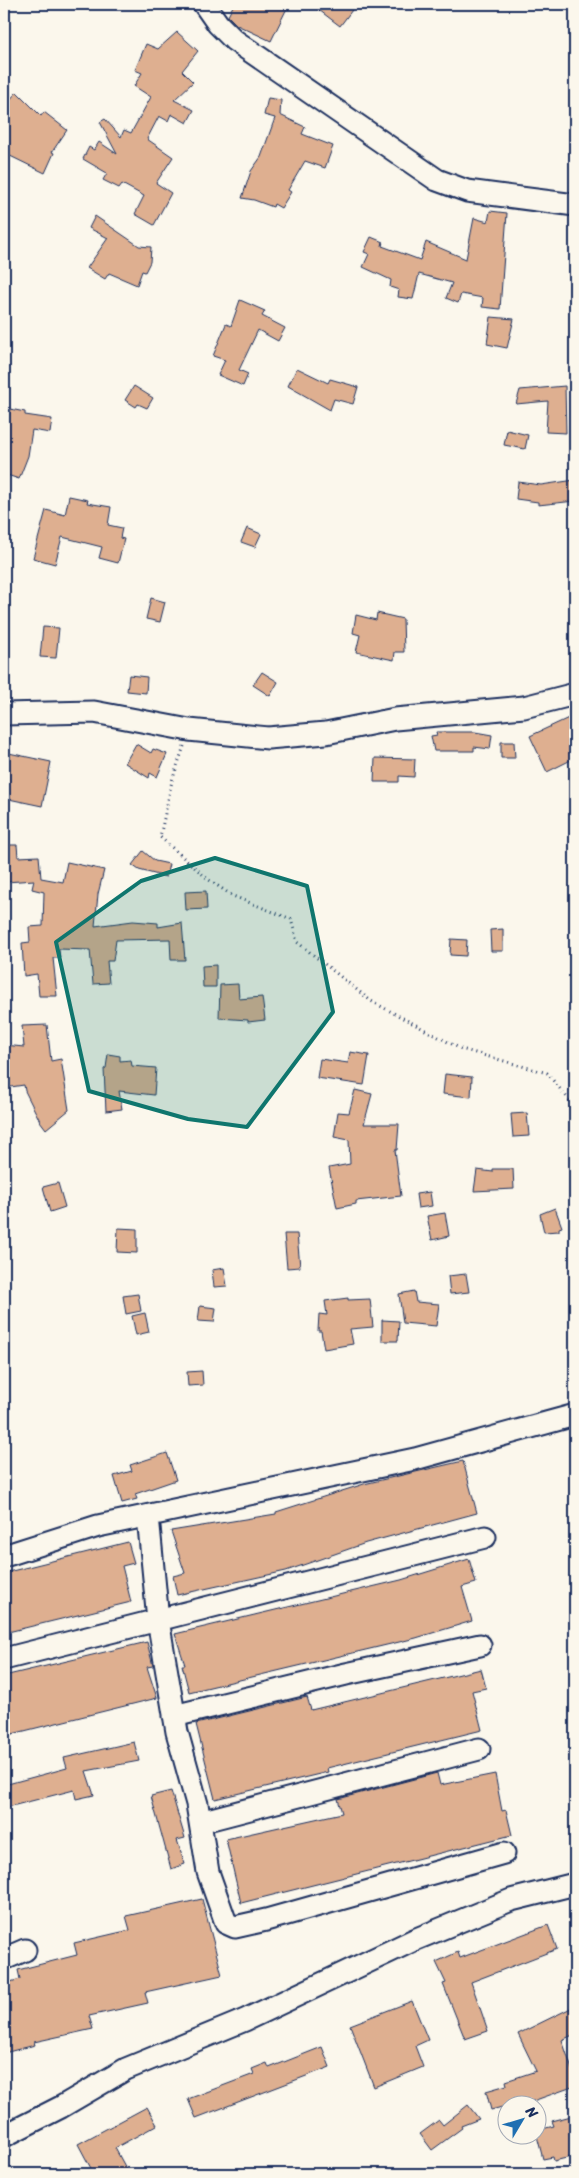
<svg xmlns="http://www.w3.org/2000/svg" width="579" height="2178" viewBox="0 0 579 2178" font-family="Sriracha,sans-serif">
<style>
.building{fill:#deaf90;stroke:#1b2f5e}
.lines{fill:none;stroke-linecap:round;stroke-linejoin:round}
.minor-casing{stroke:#1b2f5e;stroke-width:25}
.path{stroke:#1b2f5e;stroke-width:3;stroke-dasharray:1 4;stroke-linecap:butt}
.minor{stroke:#fbf7ec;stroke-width:21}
.marked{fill:#0f766e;fill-opacity:0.2;stroke:#0f766e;stroke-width:4;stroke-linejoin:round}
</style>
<rect width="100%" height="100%" fill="#fbf7ec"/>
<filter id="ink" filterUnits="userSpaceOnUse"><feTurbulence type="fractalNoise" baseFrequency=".02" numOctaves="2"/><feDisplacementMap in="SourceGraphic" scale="10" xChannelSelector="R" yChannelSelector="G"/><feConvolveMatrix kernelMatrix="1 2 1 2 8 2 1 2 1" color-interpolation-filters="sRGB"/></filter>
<g filter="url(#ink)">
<path class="building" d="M234 4H289L271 41 237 25 228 16Z
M311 4H345L352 10 340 26Z
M177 32 198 51 182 71 193 82 174 100 194 110 187 123 171 114 168 121 159 116 147 139 173 157 156 183 171 193 154 225 135 214 144 196 122 184 119 188 103 180 107 173 83 159 89 147 94 150 99 142 117 154 100 122 105 119 121 137 124 130 131 133 151 97 134 86 142 73 135 70 146 44 158 49Z
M17 92 41 116 44 112 67 130 52 152 54 153 45 173 4 153V106Z
M268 98 281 100 280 115 305 127 302 134 333 146 325 168 305 161 288 190 291 192 281 208 274 204 273 207 254 200 242 198 251 171 261 157 275 118 264 115Z
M490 211 507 213 500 309 482 307 483 298 461 294 458 303 446 298 452 283 419 274 413 299 398 297 399 290 390 287 391 280 363 267 369 254 364 252 371 237 383 242 382 246 420 260 426 242 466 259 474 218 488 222Z
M95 216 139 246 151 247 150 262 145 272 142 271 137 285 109 273 105 279 87 268 108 238 89 228Z
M240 300 265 311 262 316 285 328 278 341 258 330 239 370 248 374 243 386 218 375 225 360 213 356 226 324 231 326Z
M491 317 514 319 507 348 487 344Z
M297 368 328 383 330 379 358 387 353 404 334 399 330 410 288 386Z
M134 386 153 398 147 408 138 404 136 407 125 400Z
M565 386 566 433 546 432 548 401 516 404 520 390Z
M10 409 25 412V415L52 419 50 433 32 430 28 456 19 479 4 474V440Z
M507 430 528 435 525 449 504 445Z
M575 480V501L538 505V502L516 499 518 482 541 485Z
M69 496 88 500 87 503 111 507 108 525 122 528 120 538 124 539 118 563 99 558 102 547 62 537 55 564 33 558 46 510 65 515Z
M247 528 261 534 255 547 241 542Z
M151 598 165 602 160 622 146 619Z
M377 613 403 619 404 652H395L394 660 356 652 360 635 353 633 356 615 376 620Z
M43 627 59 628 56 658 40 657Z
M262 672 278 682 270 696 253 685Z
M129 675 147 677 146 693 127 691Z
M575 715V758L547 772 530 736Z
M436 732H475L492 735 490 749 474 747V751H434L431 736 437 735Z
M501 742H514L515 758H501Z
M136 744 151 753 153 749 167 754 157 777 150 773 149 778 125 763Z
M4 752 51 762 42 806 4 798Z
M375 758 415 759 414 777 399 776V782H374Z
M4 845H17L18 857 39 856 41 878 63 882 67 862 104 870 98 894 95 926 133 921 158 923V927L182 923 185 960H171L170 939 116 940 113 961H107L109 983 93 984 90 950 59 949 60 958H53L57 996H39L37 974 24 976 22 943 30 942 29 927 43 926 44 892 32 889 34 880 6 882Z
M143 851 155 861 169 864 166 877 139 870 132 865Z
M206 891 207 909 186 910 185 892Z
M503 929V951H491L490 930Z
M451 939 467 940 466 956 450 955Z
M216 965V987H203L202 966Z
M238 984 239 999 262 997 265 1020 248 1022V1020L219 1018 220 985Z
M47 1025 51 1061 61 1059 69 1110 46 1129 40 1121 25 1091 24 1085 4 1088V1045L24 1047 22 1026Z
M350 1052 369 1055 364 1085 317 1078 320 1059 348 1063Z
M108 1054 120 1056V1061L131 1060 132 1066 156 1068 154 1095 119 1091 122 1109 106 1111 104 1069 106 1068Z
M445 1074 472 1077 471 1097 443 1094Z
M355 1090 372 1094 364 1124H399L397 1150H395L401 1196 356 1201V1204L337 1208 329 1168 350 1164 349 1140 334 1137 338 1112 349 1113Z
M527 1113 529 1136 513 1137 511 1114Z
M493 1169H513L514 1189 474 1191 477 1170 493 1172Z
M58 1183 65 1207 50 1212 43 1187Z
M430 1192 432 1206 418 1208 416 1194Z
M555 1208 562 1227 559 1228V1231L544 1232 540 1214Z
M445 1213 449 1236 432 1240 427 1216Z
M118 1228 137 1229V1253L117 1252Z
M284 1234H297L300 1267 287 1268Z
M224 1268 227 1286 214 1287 212 1270Z
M466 1274 469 1292 450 1294 448 1276Z
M414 1291 416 1302 439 1304 436 1326 403 1323 399 1294Z
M138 1294 141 1311 126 1314 123 1296Z
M348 1298V1300L370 1299 373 1327 350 1329 353 1344 324 1349 321 1331H318L319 1314 327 1315 325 1301Z
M200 1306 216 1308 214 1322 198 1321Z
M145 1313 149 1332 136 1335 132 1316Z
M382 1320 399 1321 398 1341H382Z
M202 1371 203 1385 188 1386 187 1372Z
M167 1453 176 1480 135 1494 137 1499 122 1503 114 1476 132 1471 130 1465Z
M463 1461 477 1513 366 1543 286 1571 177 1595 173 1576 185 1573 171 1531 276 1514V1512L364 1484Z
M128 1542 134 1563 122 1566 131 1602 4 1633V1573Z
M469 1559 476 1583 462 1587 472 1621 416 1638 189 1692 182 1665H185L175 1634 401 1580Z
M147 1642 153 1666 147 1667 157 1698 4 1736V1676Z
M481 1669 486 1688 472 1691 482 1730 327 1768 328 1772 215 1799 196 1724 307 1697 311 1710Z
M134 1742 139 1761 86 1771 94 1795 76 1799 74 1790 4 1808V1785L67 1768 64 1758Z
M437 1773 440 1785 495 1774 502 1811 506 1810 512 1835 241 1903 226 1839 342 1813 338 1799Z
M171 1791 185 1838 177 1840 185 1864 171 1869 151 1796Z
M202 1899 222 1975 145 1992 148 2003 89 2016 93 2029 34 2042 35 2045 4 2053V1984L20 1979 18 1970 77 1955 74 1943 130 1930 126 1916Z
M548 1925 557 1949 471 1982 488 2031 465 2039 443 1984 446 1983 436 1962 458 1952 460 1958Z
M412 2001 428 2040 415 2046 423 2067 374 2087 350 2025Z
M575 2006V2034L562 2040 575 2078V2086L519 2106H506L491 2110 486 2091 507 2085 506 2081 536 2071 518 2034Z
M322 2047 330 2067 196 2118 188 2099 254 2074 252 2069 267 2063 269 2068Z
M468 2105 479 2119 461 2126 462 2128 432 2150 420 2134 439 2120 443 2125Z
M147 2107 157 2125 115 2148 129 2174H94L78 2144Z
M575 2115V2156L554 2161 553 2157 543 2159 537 2136 540 2135 538 2130 554 2126 552 2121Z"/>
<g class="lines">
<defs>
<path id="minor" d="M204 4 218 24 234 40 437 180 467 191 575 205
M4 714 94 712 189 730 268 738 326 733 395 719 524 707 575 694
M148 1516 158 1620 177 1732 197 1804 208 1872 226 1923 235 1927 266 1920 504 1853
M4 1556 98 1526 415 1459 575 1415
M4 1659 485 1537
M174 1716 346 1674 480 1645
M200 1822 479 1749
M4 1959 25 1950
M4 2136 61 2107 126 2069 245 2020 414 1940 511 1900 575 1884"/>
</defs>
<use href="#minor" class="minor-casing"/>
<path class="path" d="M184 746 172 781 160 837 209 880 233 896 291 919 297 942 371 1001 461 1049 547 1073 575 1107"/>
<use href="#minor" class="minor"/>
</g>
</g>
<path class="marked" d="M215 858 307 886 333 1012 247 1127 188 1119 89 1091 56 942 141 881Z"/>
<rect width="579" height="2178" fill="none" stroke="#fbf7ec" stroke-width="20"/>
<rect x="10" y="10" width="559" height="2158" fill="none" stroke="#1b2f5e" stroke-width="2" filter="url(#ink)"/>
<g transform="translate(522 2120) rotate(52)"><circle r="24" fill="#fbf7ec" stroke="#a1a7b3"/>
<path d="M0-4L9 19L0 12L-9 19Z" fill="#1f6fb2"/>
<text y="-8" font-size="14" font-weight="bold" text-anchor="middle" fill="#1b2f5e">N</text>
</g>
</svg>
